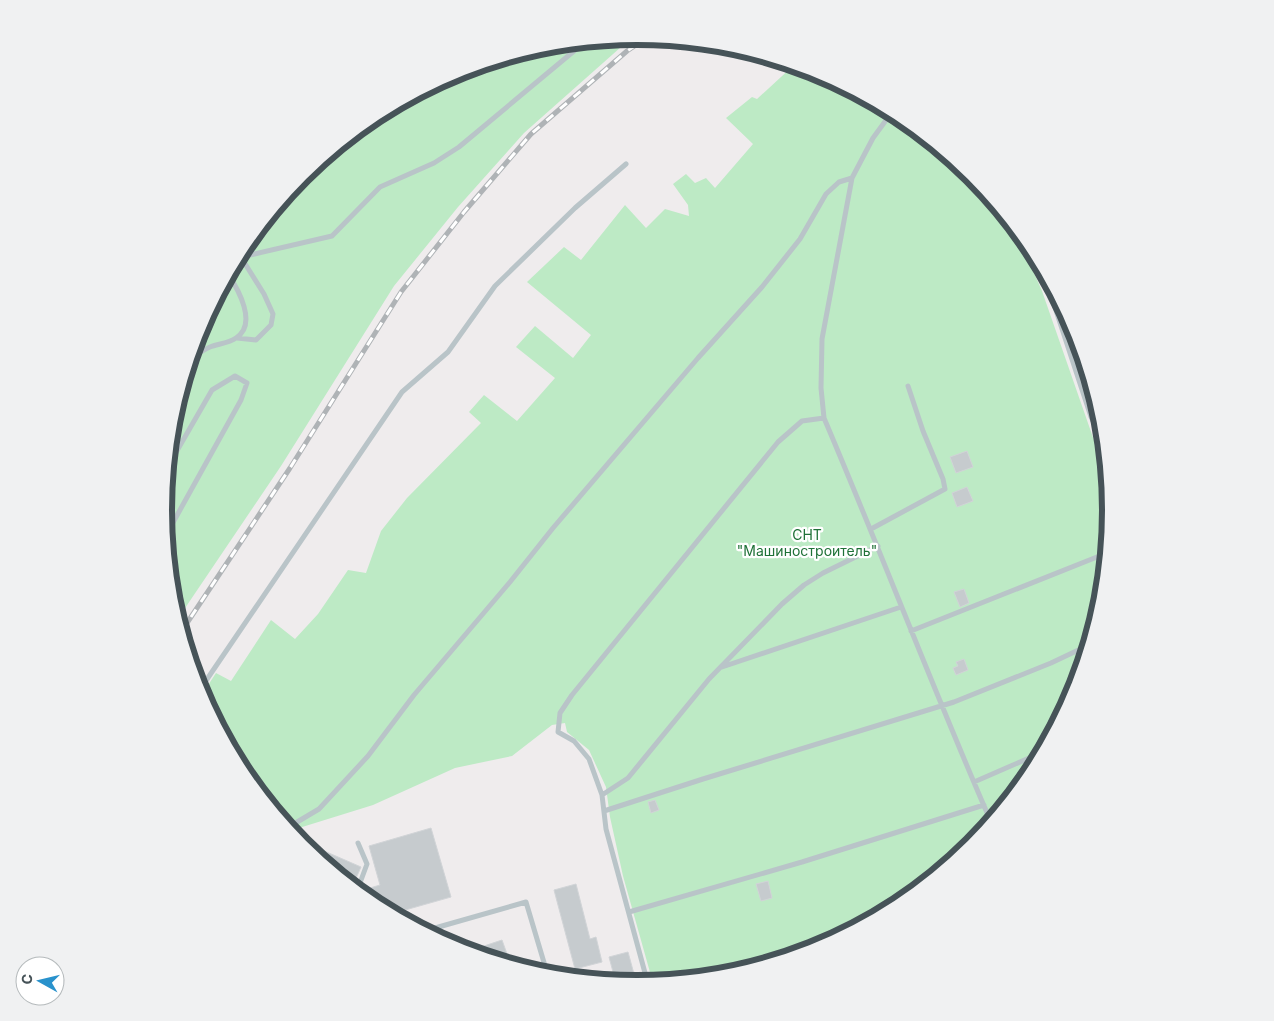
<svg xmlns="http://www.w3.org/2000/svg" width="1274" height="1021" viewBox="0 0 1274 1021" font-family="Inter,sans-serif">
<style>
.green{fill:#bdeac5}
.building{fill:#c6cbce;stroke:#d1d4d7}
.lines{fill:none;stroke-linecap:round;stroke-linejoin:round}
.lane{stroke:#b9c4c8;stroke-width:5}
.rail-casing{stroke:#afb3b6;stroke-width:5}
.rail{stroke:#fff;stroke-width:3;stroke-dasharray:9;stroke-linecap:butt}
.labels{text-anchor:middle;stroke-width:4.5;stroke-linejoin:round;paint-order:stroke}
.park-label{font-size:14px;fill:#1f7137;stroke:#fff}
.rim{fill:none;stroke:#465358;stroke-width:6}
</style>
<rect width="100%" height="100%" fill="#efeced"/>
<path class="green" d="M638 36 621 47 524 133 458 207 394 286 281 466 177 620 172 603 163 510 172 418 199 329 243 247 302 175 374 116 456 72 545 45Z
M794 65 819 72 901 116 973 175 1013 225 1020 246 1031 266 1042 291 1097 449 1107 469 1111 511 1102 603 1075 692 1031 774 972 846 900 905 818 949 729 976 653 983 623 876 610 817 606 787 589 750 567 732 565 723 552 725 512 756 455 768 373 805 299 828 255 789 243 774 201 696 216 673 231 681 271 620 295 639 318 614 348 570 366 573 381 531 407 498 481 423 469 412 484 395 517 421 555 378 516 347 535 326 573 358 591 335 527 282 564 247 581 260 625 205 646 228 665 209 689 216 688 205 673 184 686 174 695 183 706 178 715 188 753 144 726 118 752 97 757 99Z"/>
<path class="building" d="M967 451 973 467 956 473 950 457Z
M967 487 973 501 957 507 952 493Z
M964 589 969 603 960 607 954 592Z
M964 659 968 670 956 675 953 668 958 666 956 662Z
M655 800 659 810 651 813 648 802Z
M431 828 451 897 391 914 373 905 361 895 360 891 380 885 369 846Z
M315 847 361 867 352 887 312 854Z
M768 881 772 898 761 901 756 884Z
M576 884 590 939 596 937 602 962 575 969 554 890Z
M409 912 414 926 396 917Z
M502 940 511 965 466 952Z
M628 952 637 985 616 983 609 957Z"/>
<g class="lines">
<path class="lane" d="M1022 236 1024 242 1043 271 1091 417 1105 446
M237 258 332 236 380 187 434 163 459 147 586 41
M236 259 244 262 264 294 273 314 271 325 256 340 237 338
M190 359C196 355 203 350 210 347 218 344 229 343 236 338 258 324 238 289 228 274
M824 418C881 552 933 689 991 822
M871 529 945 489 943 479 923 431 908 386
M165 537 241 400 247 383 235 376 212 390 167 468
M911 631 1107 553
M722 667 901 607
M199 691 402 392 448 352 495 286 575 208 626 164
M974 782 1043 752
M602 795 628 778 709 679 782 604 804 585 823 573 878 546
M604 811 703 779 954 702 1051 663 1089 645
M287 828 319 809 368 756 414 695 510 582 553 528 698 358 762 287 800 239 826 194 839 182 852 178 873 138 892 112
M357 891 367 864 358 843
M629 912 802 862 984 805
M435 928 526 902 548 976
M648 984 606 829 602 795 589 759 574 741 558 732 560 713 572 695 778 442 802 421 824 418 821 388 822 339 852 178"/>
<defs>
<path id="rail" d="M181 632 290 468 401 292 464 212 531 134 627 51 648 37"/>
</defs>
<use href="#rail" class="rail-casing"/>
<use href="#rail" class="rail"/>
</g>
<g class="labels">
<g class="park-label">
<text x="807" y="540">СНТ<tspan x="807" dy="16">"Машиностроитель"</tspan></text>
</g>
</g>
<path d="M0 0H1274V1021H0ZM172 510a465 465 0 1 1 930 0a465 465 0 1 1-930 0Z" fill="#f0f1f2" fill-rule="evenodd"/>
<path class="rim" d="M172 510a465 465 0 1 1 930 0a465 465 0 1 1-930 0Z"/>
<g transform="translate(40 981) rotate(278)"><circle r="24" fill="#ffffff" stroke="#b5babc"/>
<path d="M0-4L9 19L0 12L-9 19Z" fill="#2992cc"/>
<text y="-8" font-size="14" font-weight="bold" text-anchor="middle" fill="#465358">С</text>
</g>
</svg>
